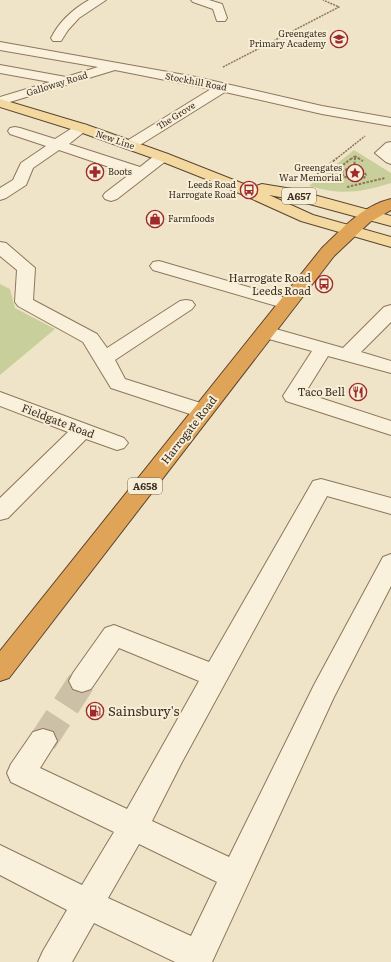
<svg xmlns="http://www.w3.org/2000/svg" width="391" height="962" viewBox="0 0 391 962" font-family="Literata,serif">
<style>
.green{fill:#c9cf9b}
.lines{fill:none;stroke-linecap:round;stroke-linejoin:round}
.minor-tunnel{stroke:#ccc0a6;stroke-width:28;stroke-dasharray:28 14;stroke-linecap:butt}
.minor-casing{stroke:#8d765c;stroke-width:2}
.major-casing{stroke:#5b4430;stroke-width:2}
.highway-casing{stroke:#5b4430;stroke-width:2}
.path-far1{stroke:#8d765c;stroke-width:1.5;stroke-dasharray:2 1;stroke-linecap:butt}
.path{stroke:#8d765c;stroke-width:2;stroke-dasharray:2.5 1.5;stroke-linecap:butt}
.minor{fill:#faf1dc;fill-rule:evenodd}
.major{fill:#f3d9a0;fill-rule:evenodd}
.highway{fill:#e0a458;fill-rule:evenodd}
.labels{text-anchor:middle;stroke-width:4;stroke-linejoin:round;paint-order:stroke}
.far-poi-label{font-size:9px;fill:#3d2e20;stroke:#f7eed8;text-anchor:end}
.far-street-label{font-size:9px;fill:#3d2e20;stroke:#f7eed8}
.shield{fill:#f7eed8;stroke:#756857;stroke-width:1}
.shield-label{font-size:10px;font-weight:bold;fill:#3d2e20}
.poi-label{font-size:11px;fill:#3d2e20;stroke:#f7eed8;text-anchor:end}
.street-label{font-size:11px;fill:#3d2e20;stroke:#f7eed8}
.near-poi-label{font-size:13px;fill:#3d2e20;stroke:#f7eed8;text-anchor:start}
</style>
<rect width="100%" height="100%" fill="#f0e4c8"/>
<path class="green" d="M354 150 391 173V183C359 193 341 195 309 186Z
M0 284 10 289 15 308 55 329 0 375Z"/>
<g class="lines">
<path class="minor-tunnel" d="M43 741 82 681"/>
<defs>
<path id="minor" d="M89 0H106L79 18 68 30 61 41H53L51 38C59 22 73 9 89 0Z
M191 0H209L222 4 227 18 225 21H217L213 9 193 2Z
M0 42 196 77 322 106 391 118V126L322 114 225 92 135 148 130 149 125 148 123 145 125 142 211 89 115 70 0 105V97L50 82 0 73V65L66 77 98 67 0 50Z
M82 124 87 125 89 128 69 144 140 167C148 161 157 151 168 154L171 157 117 199 111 201 105 199 103 196 105 193 130 174 59 150 33 168 26 185 6 198 0 200V188L13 180 21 163 46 146 10 134 8 131 10 128 15 127 20 128 55 139 77 125Z
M391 142V164L386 162 375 153 386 143Z
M0 242 6 243 35 268 33 300 97 334 107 348 180 301 186 300 192 301 195 305 192 309 115 360 125 379 210 406 213 411 210 416 203 418 196 416 111 388 83 342 18 306 15 302 17 270 0 256Z
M159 261 293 300 296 304 293 308 287 309 153 270 150 266 153 262Z
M391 305V322L361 352 391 361V373L328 356 305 393 391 421V435L286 401 283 396 312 351 258 336 256 332 258 328 265 326 343 348 384 307Z
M0 392 124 438 128 443 124 448 117 450 86 439 8 518 0 520V498L68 432 0 406Z
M321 479 391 498V514L327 496 182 762 152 821 229 857 314 685 383 557 391 554V586L334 697 212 962H175L94 923 72 962H38L43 951 67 910 0 875V845L82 885 114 832 11 782 7 773 11 764 33 732 43 729 53 732 57 741 40 768 127 809 199 681 119 648 91 689 82 692 73 689 69 681 73 673 105 628 114 625 209 662 313 481ZM139 844 217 882 191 936 108 898Z"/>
<path id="major" d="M0 99 87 125 168 154 254 188 256 186 262 184 292 189 391 216V226L291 199 269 195 313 215 391 237V247L301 221 221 185 158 160 77 131 0 107Z"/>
<path id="highway" d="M391 199V210L370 222 334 256 9 678 0 681V651L322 248C343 228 362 206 391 199Z"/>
</defs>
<use href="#minor" class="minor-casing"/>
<use href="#major" class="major-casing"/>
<use href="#highway" class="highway-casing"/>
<path class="path-far1" d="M223 67 339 7 323 0
M336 159 365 136
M351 159 355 156
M355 159V156L360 159"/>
<path class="path" d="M358 158 363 161
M354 168 355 158
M354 168 364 172 366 175 364 178 353 180 343 176 342 172 344 170Z
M311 179 337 158
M321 182 352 158
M347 187 385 178"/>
<use href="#minor" class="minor"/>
<use href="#major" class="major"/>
<use href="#highway" class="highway"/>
</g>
<defs>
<symbol id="school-ring" viewBox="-11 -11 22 22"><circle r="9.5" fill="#f7eed8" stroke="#9e2a2b" stroke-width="1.5"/><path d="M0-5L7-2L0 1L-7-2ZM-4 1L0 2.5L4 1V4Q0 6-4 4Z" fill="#9e2a2b"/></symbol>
<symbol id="pharmacy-ring" viewBox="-11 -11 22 22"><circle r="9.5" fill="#f7eed8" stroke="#9e2a2b" stroke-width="1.5"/><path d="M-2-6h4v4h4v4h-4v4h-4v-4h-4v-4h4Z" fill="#9e2a2b"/></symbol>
<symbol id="sight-ring" viewBox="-11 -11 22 22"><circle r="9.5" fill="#f7eed8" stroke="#9e2a2b" stroke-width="1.5"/><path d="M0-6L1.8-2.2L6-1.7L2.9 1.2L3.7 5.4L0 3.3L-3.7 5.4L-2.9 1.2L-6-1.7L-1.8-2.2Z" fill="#9e2a2b"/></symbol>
<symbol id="bus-ring" viewBox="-11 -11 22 22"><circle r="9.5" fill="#f7eed8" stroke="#9e2a2b" stroke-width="1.5"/><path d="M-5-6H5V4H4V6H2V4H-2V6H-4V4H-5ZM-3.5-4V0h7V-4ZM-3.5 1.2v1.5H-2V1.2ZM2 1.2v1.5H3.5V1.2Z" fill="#9e2a2b"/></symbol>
<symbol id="shop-ring" viewBox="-11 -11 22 22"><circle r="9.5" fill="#f7eed8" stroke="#9e2a2b" stroke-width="1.5"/><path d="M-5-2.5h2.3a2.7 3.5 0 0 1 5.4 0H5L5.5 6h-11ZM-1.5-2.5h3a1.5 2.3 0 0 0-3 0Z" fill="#9e2a2b"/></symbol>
<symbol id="restaurant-ring" viewBox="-11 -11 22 22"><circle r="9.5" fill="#f7eed8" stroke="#9e2a2b" stroke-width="1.5"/><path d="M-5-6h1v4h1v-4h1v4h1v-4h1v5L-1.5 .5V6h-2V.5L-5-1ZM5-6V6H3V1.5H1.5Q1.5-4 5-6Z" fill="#9e2a2b"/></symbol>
<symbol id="fuel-ring" viewBox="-11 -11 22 22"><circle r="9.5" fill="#f7eed8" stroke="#9e2a2b" stroke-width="1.5"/><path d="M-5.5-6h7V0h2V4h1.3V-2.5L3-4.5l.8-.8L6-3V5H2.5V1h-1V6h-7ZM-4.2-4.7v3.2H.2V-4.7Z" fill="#9e2a2b"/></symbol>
</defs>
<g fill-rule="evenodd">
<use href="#school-ring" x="329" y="29" width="20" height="20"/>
<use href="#pharmacy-ring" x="85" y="162" width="20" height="20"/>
<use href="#sight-ring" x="345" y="163" width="20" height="20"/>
<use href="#bus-ring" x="239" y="180" width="20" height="20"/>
<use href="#shop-ring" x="145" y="209" width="20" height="20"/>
<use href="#bus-ring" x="314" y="274" width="20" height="20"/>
<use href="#restaurant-ring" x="348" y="382" width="20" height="20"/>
<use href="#fuel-ring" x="85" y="701" width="20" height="20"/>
</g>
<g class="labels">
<g class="far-poi-label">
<text x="326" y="37">Greengates<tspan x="326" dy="10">Primary Academy</tspan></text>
<text x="342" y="171">Greengates<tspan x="342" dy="10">War Memorial</tspan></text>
<text x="108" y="175" text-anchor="start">Boots</text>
<text x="236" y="188">Leeds Road<tspan x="236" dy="10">Harrogate Road</tspan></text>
<text x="168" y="222" text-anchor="start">Farmfoods</text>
</g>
<g class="far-street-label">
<text transform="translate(196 82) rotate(11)" y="3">Stockhill Road</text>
<text transform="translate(57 84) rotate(-17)" y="3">Galloway Road</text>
<text transform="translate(176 116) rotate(-32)" y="3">The Grove</text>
<text transform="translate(115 140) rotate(19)" y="3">New Line</text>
</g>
<g class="shield">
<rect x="282" y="188" width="34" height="16" rx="3"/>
<rect x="128" y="478" width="34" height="16" rx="3"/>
</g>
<g class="shield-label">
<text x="299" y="200">A657</text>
<text x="145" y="490">A658</text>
</g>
<g class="poi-label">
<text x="311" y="282">Harrogate Road<tspan x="311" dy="13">Leeds Road</tspan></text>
<text x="345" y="396">Taco Bell</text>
</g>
<g class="street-label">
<text transform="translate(58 421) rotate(21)" y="4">Fieldgate Road</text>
<text transform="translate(189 430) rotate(-52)" y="4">Harrogate Road</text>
</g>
<g class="near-poi-label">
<text x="108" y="716">Sainsbury's</text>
</g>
</g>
</svg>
